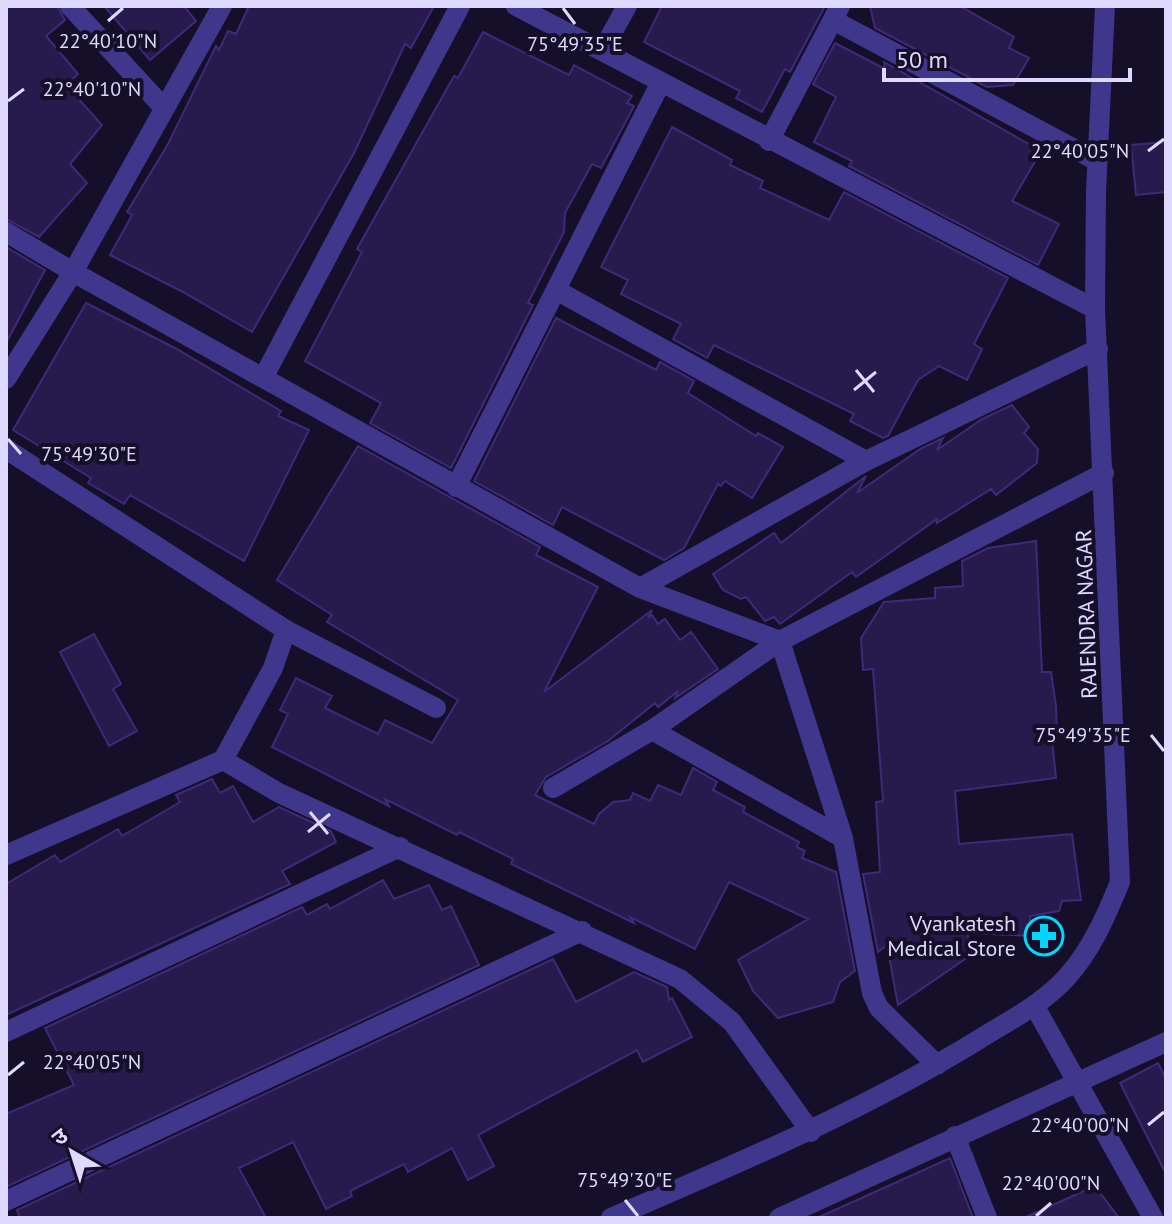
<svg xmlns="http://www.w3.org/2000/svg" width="1172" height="1224" viewBox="0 0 1172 1224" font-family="'PT Sans','Noto Sans Devanagari',sans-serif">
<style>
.building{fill:#271a4c;stroke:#3f2a7a;stroke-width:2}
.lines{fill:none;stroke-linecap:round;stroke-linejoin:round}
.minor{stroke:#40378c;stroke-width:20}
.ticks{fill:none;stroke:#dfd8ff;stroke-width:3}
.labels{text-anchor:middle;stroke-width:8;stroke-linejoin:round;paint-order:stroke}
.street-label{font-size:22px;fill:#dfd8ff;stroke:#150f2a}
.poi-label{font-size:22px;fill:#dfd8ff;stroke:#150f2a;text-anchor:end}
.ticks-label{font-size:20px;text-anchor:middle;fill:#dfd8ff;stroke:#150f2a;stroke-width:8;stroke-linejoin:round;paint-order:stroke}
</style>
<rect width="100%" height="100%" fill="#150f2a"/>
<path class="building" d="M6 6H57L65 20 46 36 78 74 66 85 102 125 70 164 87 183 39 237 6 219Z
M104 6H184L196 21 150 60Z
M249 6H434L411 48 405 44 354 153 252 332 183 292 110 255 132 215 127 212 168 144 216 46 219 50 228 31 236 34Z
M662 6H825L790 72 785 69 762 112 736 98 740 91 644 42Z
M870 6H960L1014 37 1009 48 1029 58 1013 85 987 87 875 28Z
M483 32 569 75 574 65 632 96 627 103 634 106 601 168 592 164 565 213 564 232 528 303 533 305 451 468 370 423 381 403 305 361 362 252 357 249 454 76 458 78Z
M835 43 885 69 884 62 1041 151 1012 201 1059 224 1038 265 849 166 852 161 814 142 836 97 813 84Z
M672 127 732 160 730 165 763 181 760 188 829 220 844 192 1008 278 974 344 982 349 967 380 939 366 918 380 888 436 883 438 850 421 854 414 714 345 707 358 673 339 681 324 621 294 628 280 601 267Z
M1166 142V192L1136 195 1131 145Z
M6 247 45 270 6 343Z
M86 303 175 348 281 411 278 416 309 430 244 561 130 495 124 504 88 483 91 478 13 430Z
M556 318 656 370 660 362 694 381 688 393 756 436 758 433 783 447 752 498 725 481 721 486 718 484 684 548 664 560 562 507 553 525 474 481Z
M1012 405 1029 427 1024 433 1038 449 1037 463 996 495 991 489 937 523V519L856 577 852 572 780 624 774 617 765 621 746 597 741 599 723 590 713 574 774 533 781 543 866 476 857 493 920 449 943 438 937 450 982 419Z
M358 446 540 547 536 555 598 587 544 692 652 610 648 618 652 615 658 624 665 619 680 640 691 632 718 669 675 698 678 691 658 707 655 703 608 741 546 777 535 795 594 824 599 814 613 802 630 800 633 793 650 801 658 785 681 795 693 768 717 782 713 790 745 807 743 812 799 842 797 847 805 851 802 858 836 872 855 971 840 982 833 1002 778 1018 753 991 738 960 808 919 729 882 695 949 630 917 634 923 511 864 513 859 459 832 457 835 385 799 389 806 272 747 288 714 280 710 296 678 332 696 325 708 378 734 385 720 432 743 458 700 327 622 332 615 277 580Z
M1036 541 1042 672H1051L1056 706 1057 739H1052L1056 778 955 791 959 844 1072 834 1081 900 1062 901 1059 911 1030 916 1032 936 968 933V957L898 1005 887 945 878 952 863 874 880 872 876 802 883 801 873 669 863 670 861 638 884 602 935 598V588L963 586 962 561 988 548Z
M94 634 121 684 113 689 137 731 109 746 60 652Z
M212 779 220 793 233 786 253 822 279 807 331 831 336 842 282 871 290 884 6 1015V884L55 855 60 862 118 829 122 836 180 802 176 795Z
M383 880 394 899 429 885 442 910 451 906 479 965 6 1187V1114L74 1085 45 1028 302 907 307 915 327 904 330 909Z
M553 959 576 1002 634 972 667 987 669 1000 672 998 692 1037 643 1062 637 1050 478 1135 494 1166 468 1180 452 1148 408 1172 404 1164 350 1191 352 1196 326 1209 293 1142 239 1168 266 1218H20L17 1210Z
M1158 1063 1166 1079V1174L1120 1083Z
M950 1158 973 1218H817Z
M1095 1186 1119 1218H1024Z"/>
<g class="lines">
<path class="minor" d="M70 6 164 108
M516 6 1095 309
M833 20 1097 161
M602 51 627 6
M769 141 840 6
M6 232 73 272 222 6
M556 290 866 461 1098 349
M263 378 460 6
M6 379 73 272 640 588 780 641 843 838 872 993 879 1008 937 1065
M6 449 286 630 273 668 223 760 279 793 680 979 732 1022 811 1132
M456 487 661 82
M640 588 866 461
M286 630 436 708
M553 788 652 730
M843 838 652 730 780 641 1104 473
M6 855 223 760
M1034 1005 1153 1218
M6 1032 400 847
M955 1136 987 1218
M6 1201 582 931
M611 1218C736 1164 861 1112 978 1040 1008 1021 1043 1004 1067 977 1092 949 1106 916 1120 882L1095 309 1096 192 1105 6
M779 1218 1166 1042"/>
</g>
<path class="ticks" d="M563 8 575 24M108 21 123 8M8 101 24 89M1148 151 1164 139M856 370 874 392M854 390 876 372M8 439 21 454M1151 735 1164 751M310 812 328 834M308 832 330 814M8 1075 24 1062M1148 1125 1164 1112M625 1200 638 1216M1036 1216 1051 1203"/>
<defs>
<symbol id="pharmacy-ring" viewBox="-11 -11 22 22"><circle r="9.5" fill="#150f2a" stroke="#04d5ff" stroke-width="1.5"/><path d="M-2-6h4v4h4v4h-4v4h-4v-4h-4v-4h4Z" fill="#04d5ff"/></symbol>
</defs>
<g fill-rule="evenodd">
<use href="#pharmacy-ring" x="1022" y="914" width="44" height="44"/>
</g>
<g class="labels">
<g class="street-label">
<text transform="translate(1086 614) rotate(-92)" y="8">RAJENDRA NAGAR</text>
</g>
<g class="poi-label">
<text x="1016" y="931">Vyankatesh<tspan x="1016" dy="25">Medical Store</tspan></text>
</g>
</g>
<g class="ticks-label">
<text x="108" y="48">22°40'10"N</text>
<text x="575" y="51">75°49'35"E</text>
<text x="92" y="96">22°40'10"N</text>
<text x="1080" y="158">22°40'05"N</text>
<text x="89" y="461">75°49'30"E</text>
<text x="1083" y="742">75°49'35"E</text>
<text x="92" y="1069">22°40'05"N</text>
<text x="1080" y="1132">22°40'00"N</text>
<text x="625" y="1187">75°49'30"E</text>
<text x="1051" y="1190">22°40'00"N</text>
</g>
<rect width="1172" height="1224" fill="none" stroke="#dfd8ff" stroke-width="16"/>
<g transform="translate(72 1152) rotate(321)" stroke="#150f2a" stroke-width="6" paint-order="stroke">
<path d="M0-6L14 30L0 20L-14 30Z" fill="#dfd8ff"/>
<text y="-12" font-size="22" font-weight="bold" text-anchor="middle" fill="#dfd8ff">उ</text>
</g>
<path d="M884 68v12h246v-12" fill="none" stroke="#dfd8ff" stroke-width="4"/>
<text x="896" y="68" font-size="24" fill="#dfd8ff" stroke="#150f2a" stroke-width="6" paint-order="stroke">50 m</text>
</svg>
